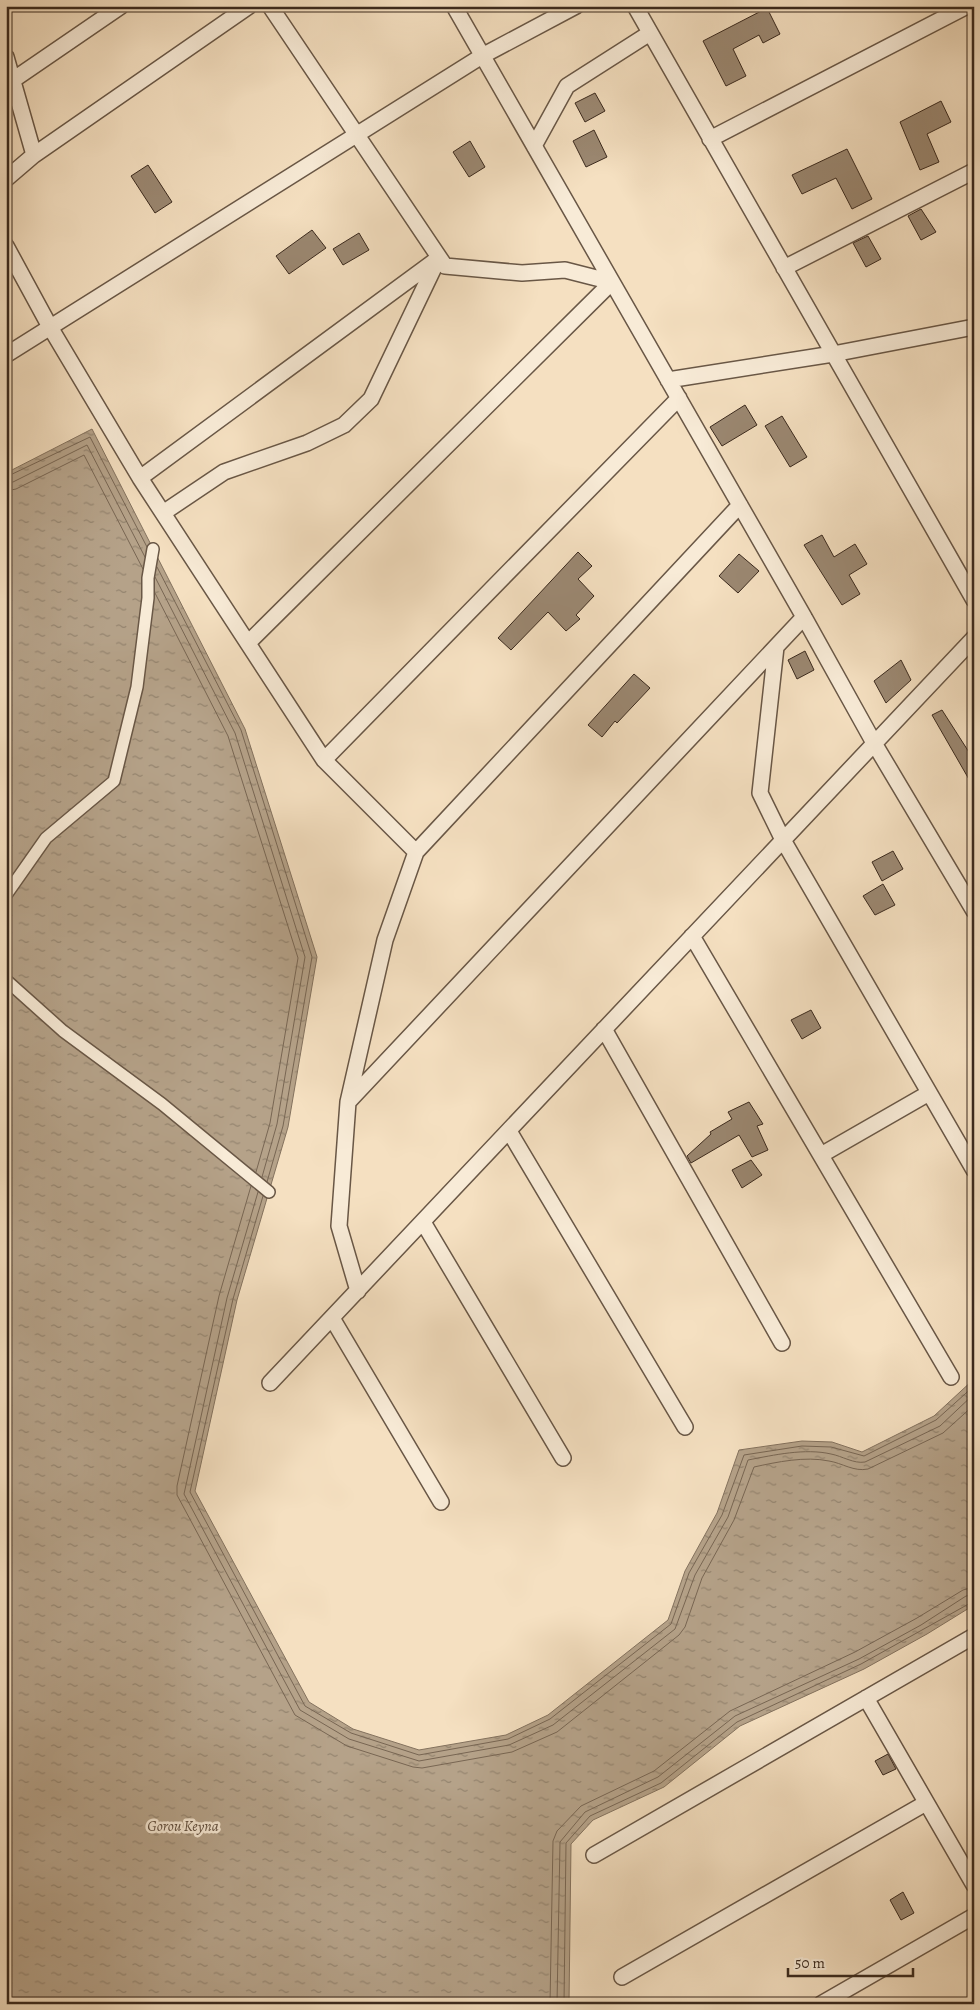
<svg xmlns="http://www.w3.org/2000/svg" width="980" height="2010" viewBox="0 0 980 2010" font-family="Alegreya,serif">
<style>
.water{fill:url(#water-ripples);stroke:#84725e}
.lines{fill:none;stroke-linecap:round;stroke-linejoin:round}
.shore{stroke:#786653;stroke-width:1}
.building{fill:#9b8872;stroke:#3a291d}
.pedestrian-casing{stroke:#695746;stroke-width:14}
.minor-casing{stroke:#695746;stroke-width:18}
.pedestrian{stroke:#f8ebd7;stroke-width:11}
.minor{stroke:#f8ebd7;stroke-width:15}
.labels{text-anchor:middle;stroke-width:5;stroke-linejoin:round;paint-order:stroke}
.water-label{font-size:15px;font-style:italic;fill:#5f4d3d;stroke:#f8ebd7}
</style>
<defs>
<pattern id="water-ripples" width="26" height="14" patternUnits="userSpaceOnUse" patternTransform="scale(1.25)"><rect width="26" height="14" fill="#b5a289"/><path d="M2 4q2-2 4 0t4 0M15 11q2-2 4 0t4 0" fill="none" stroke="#94846f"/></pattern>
</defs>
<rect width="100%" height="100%" fill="#f5e0c1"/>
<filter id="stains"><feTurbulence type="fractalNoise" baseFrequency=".004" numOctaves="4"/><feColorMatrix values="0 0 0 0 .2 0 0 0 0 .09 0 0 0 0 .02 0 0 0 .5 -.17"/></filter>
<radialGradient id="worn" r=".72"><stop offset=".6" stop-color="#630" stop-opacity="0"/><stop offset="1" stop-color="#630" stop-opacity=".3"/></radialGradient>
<path class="water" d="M92 429 245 729 317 957 288 1127 237 1300 195 1491 309 1702 353 1729 419 1750 506 1735 548 1715 668 1620 685 1571 717 1513 739 1450 802 1441 832 1442 862 1452 934 1416 974 1379V1605L927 1634 864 1669 740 1726 664 1787 593 1820 571 1844 569 2004H6V473Z"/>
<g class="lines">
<path class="shore" d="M6 477 90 437 147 547
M6 483 13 482 87 445 145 557
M6 491 16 489 84 455 143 569
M157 567 241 730 312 957 283 1126 267 1182
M155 577 235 733 305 957 277 1124 262 1177
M155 593 228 736 298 958 270 1123 256 1172
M251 1186 219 1296 177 1486V1495L295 1715 347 1746 413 1767 422 1768 512 1752 557 1732 679 1635 685 1627 702 1578 734 1520 754 1467C777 1462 805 1456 829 1461 842 1463 854 1472 868 1469L943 1433 974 1405
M258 1192 227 1298 184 1494 300 1710 349 1739 419 1761 509 1745 553 1725 675 1629 695 1575 728 1517 748 1460C774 1455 805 1448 831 1454 842 1456 854 1464 865 1462L940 1426 974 1394
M263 1196 233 1299 190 1492 305 1706 351 1733 419 1755 508 1739 550 1719 671 1624 689 1573 722 1515 744 1455 802 1446 831 1447 864 1456 936 1420 974 1386
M550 2004 553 1841 557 1831 581 1806 654 1771 730 1711 855 1652 917 1618 963 1590 974 1587
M557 2004 560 1842 585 1812 658 1777 735 1716 859 1659 921 1625 966 1596 974 1595
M564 2004 566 1843 590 1816 661 1783 737 1722 861 1664 974 1601"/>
</g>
<path class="building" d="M767 8 780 34 763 43 759 35 733 49 746 76 726 86 703 41Z
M595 93 605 111 585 122 575 103Z
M941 101 951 122 927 134 939 162 920 170 900 122Z
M594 130 607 157 586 167 573 141Z
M470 141 485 167 469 177 453 152Z
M847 149 872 199 852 209 836 178 802 194 792 175Z
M148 165 172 202 155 213 131 176Z
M921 209 936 232 921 240 908 216Z
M312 230 326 248 289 274 276 256Z
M359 233 369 250 343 265 333 249Z
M868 236 881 259 866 267 853 243Z
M745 405 757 425 722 446 710 427Z
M782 416 807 457 790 467 765 426Z
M822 535 834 557 855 544 867 564 849 575 860 594 842 605 804 545Z
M578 552 592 566 578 579 594 596 576 615 580 619 566 631 548 612 511 650 498 638Z
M739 554 759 571 738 593 719 576Z
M805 651 814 670 797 679 788 660Z
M901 660 911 680 886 703 874 681Z
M634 674 650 688 617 723 615 721 602 737 588 725Z
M942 710 974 760V788L932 715Z
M893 851 903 869 882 881 872 862Z
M883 884 895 905 875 915 863 896Z
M811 1010 821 1028 802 1039 791 1020Z
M749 1102 763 1124 757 1126 768 1150 752 1157 739 1135 691 1163 687 1156 711 1134 710 1132 732 1119 728 1112Z
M751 1160 762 1175 742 1188 732 1170Z
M888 1754 896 1769 883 1775 875 1761Z
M903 1892 914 1913 901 1920 890 1900Z"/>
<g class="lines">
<defs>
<path id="pedestrian" d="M6 895 46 838 114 781 137 687 148 598V578L153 549
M6 980 63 1031 162 1104 269 1192"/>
<path id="minor" d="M270 6 445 266 522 273 565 270 612 282
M454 6 804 617 874 743 974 911
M635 6 974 600
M6 57 34 155
M13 80 121 6
M710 139 967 6
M534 146 567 86 650 33
M6 179 34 155 249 6
M6 246 50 327 140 478 324 760 416 852 385 940 348 1102 339 1226 358 1291
M784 268 974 171
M6 355 482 56 576 6
M668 380 833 354 974 327
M140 478 436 260
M163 513 224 472 307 443 344 425 371 399 439 257
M248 643 612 282
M776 647 760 793 783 840 974 1170
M324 760 679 398
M416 852 740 505
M692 936 951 1377
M604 1029 782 1343
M348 1102 804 617
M509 1131 685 1427
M821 1155 929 1093
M423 1222 563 1458
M332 1318 441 1502
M270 1383 974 638
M866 1698 974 1885
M594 1855 974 1636
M622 1977 926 1803
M821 2004 974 1916"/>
</defs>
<use href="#pedestrian" class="pedestrian-casing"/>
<use href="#minor" class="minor-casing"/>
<use href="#pedestrian" class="pedestrian"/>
<use href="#minor" class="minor"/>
</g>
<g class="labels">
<g class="water-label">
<text x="183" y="1831">Gorou Keyna</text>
</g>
</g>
<rect width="980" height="2010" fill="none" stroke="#f5e0c1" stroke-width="25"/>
<rect x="8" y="8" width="965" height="1995" fill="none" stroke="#3a291d" stroke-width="2.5"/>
<rect x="12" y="12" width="955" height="1985" fill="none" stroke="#3a291d"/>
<path d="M788 1968v8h125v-8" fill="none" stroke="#3a291d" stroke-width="2.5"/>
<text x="795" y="1968" font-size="15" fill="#3a291d" stroke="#f8ebd7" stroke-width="4" paint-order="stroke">50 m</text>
<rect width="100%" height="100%" filter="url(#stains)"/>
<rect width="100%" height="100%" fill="url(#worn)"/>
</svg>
